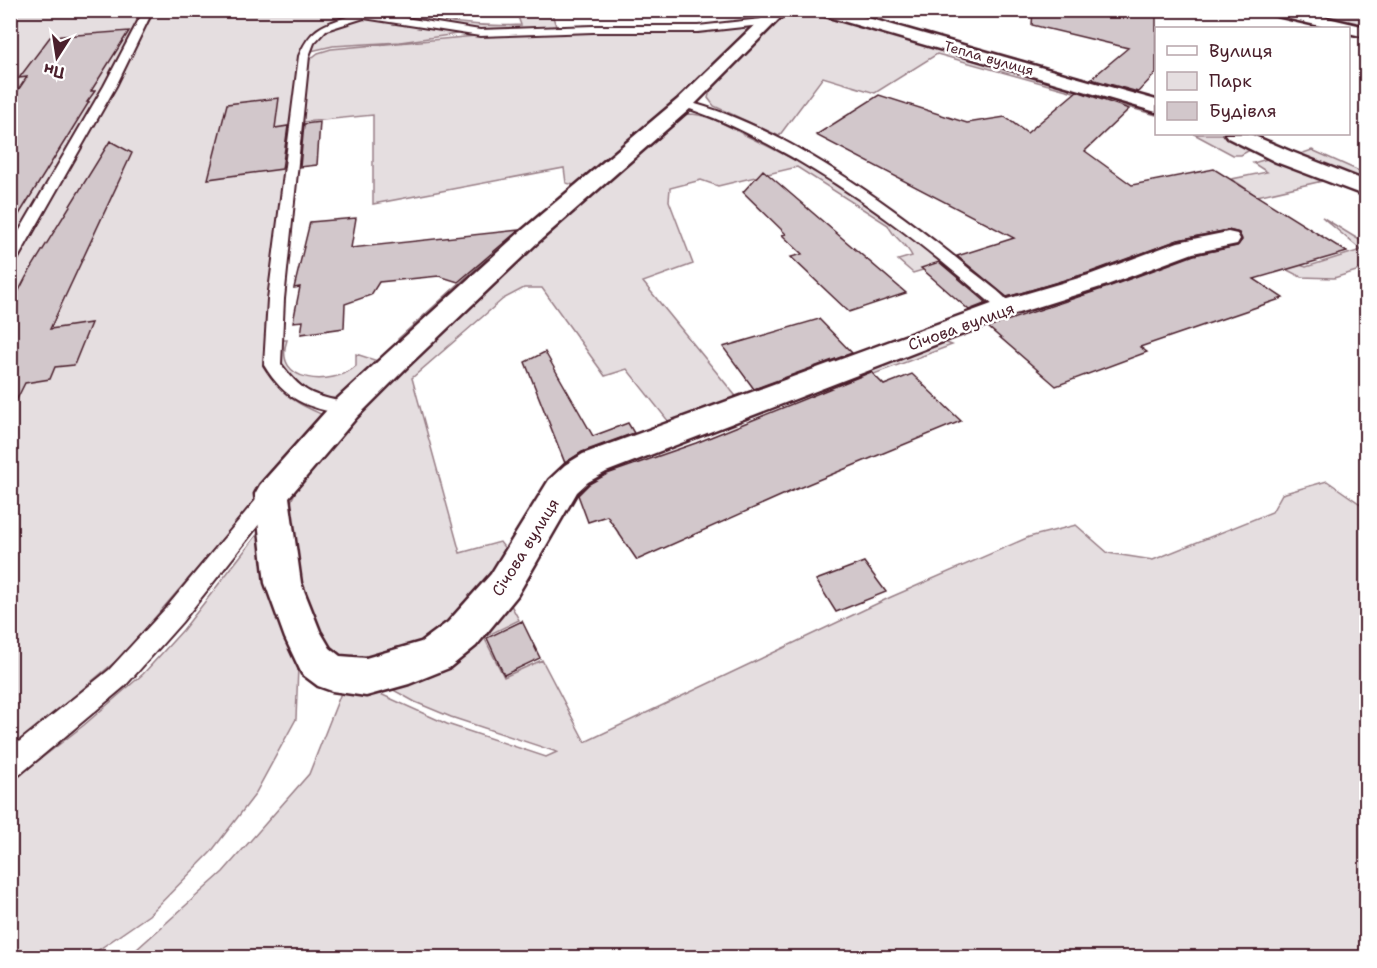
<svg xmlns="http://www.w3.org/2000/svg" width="1377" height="968" viewBox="0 0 1377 968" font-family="'Shantell Sans',sans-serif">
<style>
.green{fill:#e5dee0;stroke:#987e86;stroke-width:1.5}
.building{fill:#d2c7cb;stroke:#4a1f2b;stroke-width:1.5}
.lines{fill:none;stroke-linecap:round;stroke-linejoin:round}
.service-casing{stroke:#4a1f2b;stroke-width:4}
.minor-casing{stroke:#4a1f2b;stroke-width:5}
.service{fill:#fff;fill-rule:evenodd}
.minor{fill:#fff;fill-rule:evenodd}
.labels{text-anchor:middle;stroke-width:5;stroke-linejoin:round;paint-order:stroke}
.far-street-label{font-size:14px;fill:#4a1f2b;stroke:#fff}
.street-label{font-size:16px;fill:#4a1f2b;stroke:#fff}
</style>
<rect width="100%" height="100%" fill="#fff"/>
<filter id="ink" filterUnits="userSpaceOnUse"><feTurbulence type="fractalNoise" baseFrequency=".0167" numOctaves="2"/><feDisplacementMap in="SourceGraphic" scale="12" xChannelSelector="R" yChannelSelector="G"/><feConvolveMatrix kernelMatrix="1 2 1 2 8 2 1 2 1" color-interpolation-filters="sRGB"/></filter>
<g filter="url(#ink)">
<path class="green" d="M810 10 1156 109V115L937 54 875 93 823 77 779 136 714 106 708 98 711 87 787 11Z
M11 11H146L11 252Z
M155 11H366C343 20 317 23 303 45L285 162 264 357C276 396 294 401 327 417L122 656 11 749V273L121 76 132 50Z
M379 11H411V13C448 24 483 27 521 25L516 11H551L557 29 485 32 374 14Z
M1286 11H1366V29Z
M376 17 464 33 400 42 333 46 311 51C317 25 353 20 376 17Z
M756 25 735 50 578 186 566 183 564 168 373 204V115L303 122 309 60 318 53 331 49 487 35 616 31 697 32Z
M688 114C709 114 729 127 747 136 815 169 905 216 953 275L926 269 913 273 898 260 912 256C906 243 893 238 888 225L797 167 718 186 701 180 670 188 669 201 693 264 643 282 739 400 666 427 669 422 627 369 605 376 542 288H524L503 299 412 378 460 553 500 542 513 559 436 643 354 663 330 654 311 631 286 526 292 499 304 475 344 428 602 180 677 117Z
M1194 134H1226L1255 147 1241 155H1233Z
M1312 150 1366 174V183L1294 156Z
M1274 157 1331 179 1257 196 1232 179 1267 172 1253 163Z
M1322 217 1366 244V268L1334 278 1301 277 1242 247 1205 253 1199 250 1236 244 1306 267 1361 250Z
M486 259 492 260 406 342 398 339Z
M281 340H287C272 384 333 387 356 366V354L384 363C375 372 362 390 350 394 322 406 288 388 281 359 279 353 280 346 281 340Z
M939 340 952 345 847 384 836 379Z
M1327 481 1366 508V957L127 958 223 872 309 774 341 693 376 692 447 724 546 757 557 752 451 717 415 702 388 687 506 596 519 620 484 637 504 677 542 660 585 742 891 597 1029 537 1076 525 1108 553 1153 560 1272 512 1282 494Z
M260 531 282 618 298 667 296 719 254 796 211 852 149 915 88 957 11 958V782L84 725 143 674 183 630Z"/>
<path class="building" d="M1033 10H1156V73L1138 92 1091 79 1128 48 1032 25Z
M129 31 91 91H95L87 102H89L10 229V102L27 77 19 78 50 37Z
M1077 91 1129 109 1085 151 1132 185 1214 169 1347 252 1254 279 1283 298 1140 347 1147 352 1056 386 988 327 1108 287 1194 255 1237 246 1242 240 1239 233 1228 230 1178 240 1088 273 1007 297 957 256 1014 238 816 135 879 95 967 123 1005 117 1027 133Z
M279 98 275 128 288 126 282 169 208 179 227 104Z
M320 122 317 165 300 167 304 124Z
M110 141 132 153 50 329 91 323 74 365 55 367 50 379 25 383 10 413V308L26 277Z
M763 170 906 293 849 312 791 257 802 254 782 235 786 234 743 192Z
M356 218 351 248 519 230 458 282 439 276 379 282 371 295 345 304 344 328 301 334 303 321 293 322 300 287 294 288 310 222Z
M939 262 971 289 987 303 969 310 921 268Z
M819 319 852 353 754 389 723 347Z
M545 352 593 436 628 423 634 433 582 452 565 463 525 362Z
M871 372 884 385 912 374 961 421 794 490 637 560 607 516 588 522 578 495 589 484 607 474 696 443Z
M864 562 886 592 836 612 816 580Z
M522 621 540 658 504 675 487 638Z"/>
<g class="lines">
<defs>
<path id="service" d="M144 10H153L116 86 17 260 10 264V247L104 86Z
M364 10H377L374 13 480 30 593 26H698L770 18 775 21 770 24 698 32H593L480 36 364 18 326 30 314 43 309 56 284 299 281 364C306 398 315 394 352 405L355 409 352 413 346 415C306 407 286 401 264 365L268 299 299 56C314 19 333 25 364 10Z
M684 101C780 124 890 204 966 266 981 279 1002 292 1014 308L1012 311H1000C928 248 853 189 768 144 740 129 711 115 680 106L678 104Z
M272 486 279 489 282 494 279 499 182 622 125 686 19 775 10 779V749L109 670 166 608 265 489Z"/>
<path id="minor" d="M770 10H788L691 108 537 243 407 367 357 417 289 497 301 583 320 631 330 648 340 656 366 658 421 642 448 622 491 574 549 480 565 465 583 454 997 302 1089 275 1178 242 1228 232 1237 234 1240 239 1237 244 1193 253 1107 285 1015 314 606 472 588 482 577 492 517 596 476 646 449 668 409 684 366 696 332 691 318 686 302 674 285 638 265 583 255 494 260 485 335 401 387 353 519 233 677 100Z
M813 10H840L1156 100V112L815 13Z
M1262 10H1293L1366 27V37L1348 33V28H1329L1264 13Z
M1225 134H1250L1292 152 1366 181V196L1276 162 1228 138Z"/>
</defs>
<use href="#service" class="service-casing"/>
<use href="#minor" class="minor-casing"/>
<use href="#service" class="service"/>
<use href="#minor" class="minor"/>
</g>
</g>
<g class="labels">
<g class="far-street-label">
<text transform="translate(989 58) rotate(16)" y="5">Тепла вулиця</text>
</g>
<g class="street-label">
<text transform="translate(961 326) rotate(-20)" y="6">Січова вулиця</text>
<text transform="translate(525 547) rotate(-58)" y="6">Січова вулиця</text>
</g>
</g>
<rect width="1377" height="968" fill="none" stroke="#fff" stroke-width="36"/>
<rect x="18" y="18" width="1341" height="932" fill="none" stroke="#4a1f2b" stroke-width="2" filter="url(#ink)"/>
<rect x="1155" y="27" width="195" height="108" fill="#ffffff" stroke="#b7a5aa" stroke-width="1.5"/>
<rect x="1167" y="46" width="30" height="9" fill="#ffffff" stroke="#b7a5aa" stroke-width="1.5"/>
<text x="1209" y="57" font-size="18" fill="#4a1f2b">Вулиця</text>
<rect x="1167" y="72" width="30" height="18" fill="#e5dee0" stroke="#b7a5aa" stroke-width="1.5"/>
<text x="1209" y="87" font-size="18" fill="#4a1f2b">Парк</text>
<rect x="1167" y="102" width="30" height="18" fill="#d2c7cb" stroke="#b7a5aa" stroke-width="1.5"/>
<text x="1209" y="117" font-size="18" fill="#4a1f2b">Будівля</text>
<g transform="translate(57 57) rotate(192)" stroke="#ffffff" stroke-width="4.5" paint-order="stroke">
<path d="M0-4.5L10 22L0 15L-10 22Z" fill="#4a1f2b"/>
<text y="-9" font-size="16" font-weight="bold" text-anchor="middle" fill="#4a1f2b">Пн</text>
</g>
</svg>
